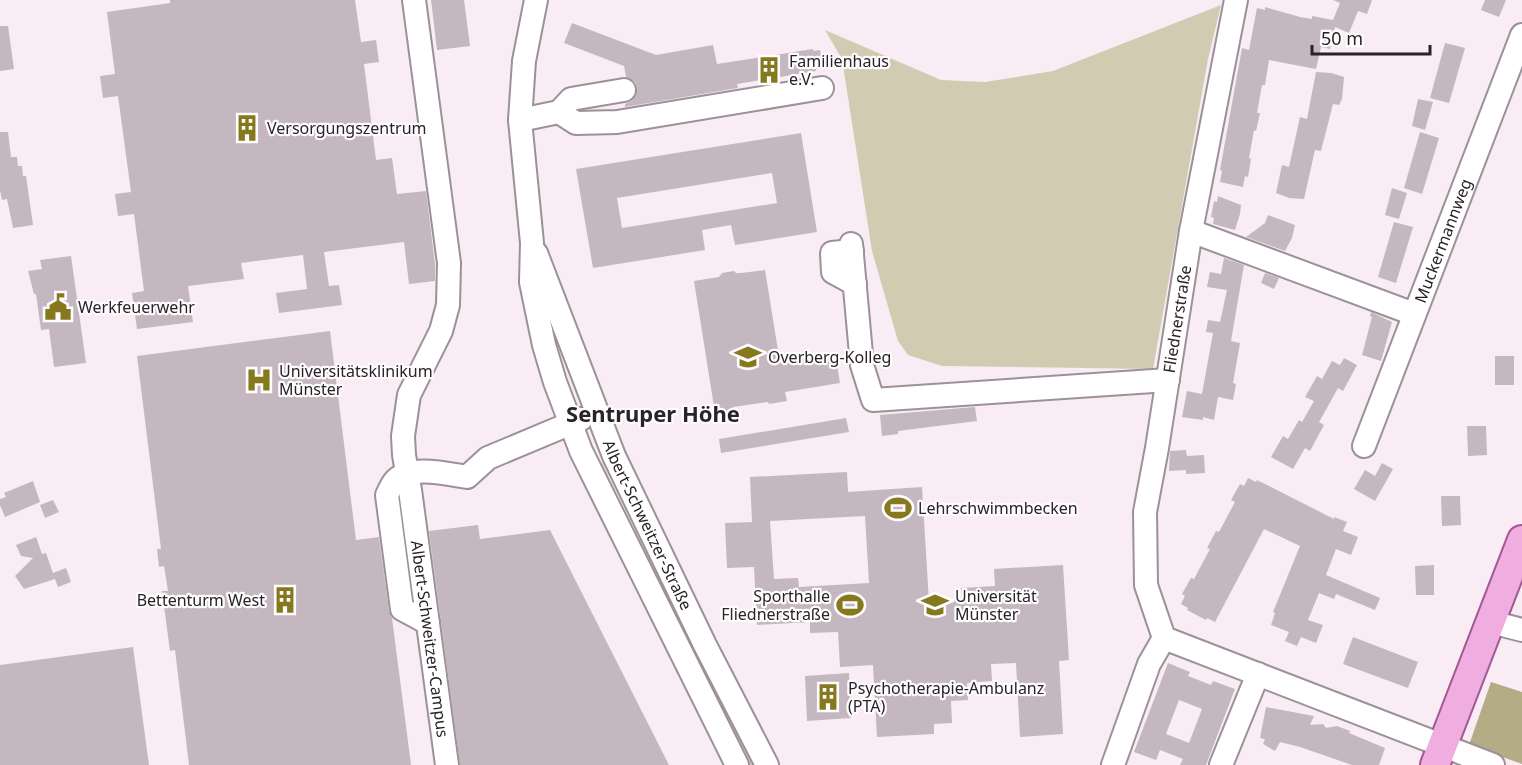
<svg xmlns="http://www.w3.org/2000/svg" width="1522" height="765" viewBox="0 0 1522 765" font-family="'Noto Sans',sans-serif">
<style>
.green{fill:#d1ccb1}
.forest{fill:#b3ac84}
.building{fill:#c4b7c0;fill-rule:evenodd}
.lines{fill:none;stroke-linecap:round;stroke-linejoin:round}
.minor-casing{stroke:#9d9199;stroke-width:26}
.major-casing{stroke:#a25991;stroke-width:32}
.minor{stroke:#fff;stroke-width:22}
.major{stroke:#efade0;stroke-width:28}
.labels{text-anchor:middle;stroke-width:4.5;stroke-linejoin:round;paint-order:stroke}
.poi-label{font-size:16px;fill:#282326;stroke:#fffcfe;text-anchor:start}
.street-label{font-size:16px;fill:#282326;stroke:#fffcfe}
.district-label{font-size:22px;font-weight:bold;fill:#282326;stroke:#fffcfe}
</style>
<rect width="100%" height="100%" fill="#f9ecf5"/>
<path class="green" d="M1221 5 1208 59 1153 369 942 366 908 355 898 341 872 251 842 59 825 30 941 80 985 82 1053 71Z
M602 463 676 622 713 675 760 765H744L596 466Z"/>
<path class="forest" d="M1491 682 1522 692V764L1469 745Z"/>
<path class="building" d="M170 0H355L361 42 376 40 379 62 364 64 376 160 392 158 397 194 426 191 435 264V281L409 284 404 242 324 252 329 286 339 285 342 305 279 313 276 293 307 289 303 255 241 263 244 279 188 286 193 322 137 329 132 293 144 291 134 214 118 216 115 194 131 192 118 96 103 98 100 76 115 74 107 12 170 3Z
M431 0H464L470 46 437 50Z
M1333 0H1372L1367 14 1358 11 1349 33 1335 27 1330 49 1321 47 1316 69 1269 60 1265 85H1262L1257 113H1260L1256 131 1254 130 1249 158 1251 159 1248 177 1245 176 1243 187 1220 182 1222 171 1220 170 1242 48 1249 50 1257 8 1265 10V7L1300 17 1312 19V16L1333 20 1340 3Z
M1485 0H1506L1499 17 1481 10Z
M572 23 656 55 713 45 717 64 813 49V51L820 50 823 68 816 69V71L737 84 738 88 625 107V104L632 101 636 95 637 88 635 82 626 77 624 66 564 43Z
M0 26H8L14 69 0 71Z
M1445 43 1465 48 1449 103 1430 98Z
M1316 72 1331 73 1344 77 1342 99 1339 105 1333 104 1321 151 1315 150 1304 199 1289 198 1276 193 1282 165 1289 167 1300 117 1307 119Z
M1418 99 1433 102 1425 130 1412 126Z
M0 132H8L11 157H17L18 166H22L23 176H26L33 225 13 228 7 199 2 200 0 190Z
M1420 132 1439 138 1422 194 1404 188Z
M801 133 817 232 735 245 731 225 702 230 705 250 593 268 576 169ZM772 173 777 203 622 228 617 198Z
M1392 188 1407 193 1399 219 1385 215Z
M1218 196 1241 205 1240 214 1235 230 1213 224 1214 218 1211 217 1214 201 1217 202Z
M1268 215 1295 225 1292 238 1285 251 1246 237 1265 223Z
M1394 222 1413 227 1396 283 1378 277Z
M71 256 86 363 54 367 49 329 41 330 36 294H34L28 271 42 269 40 260Z
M1224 258 1244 265 1231 341 1240 343 1233 383 1236 384 1233 400 1218 397 1214 420 1203 417V420L1182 417 1187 391 1202 394 1213 333 1206 332 1208 320 1220 322 1227 290 1207 287 1210 272 1221 274Z
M765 270 780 363 835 353 840 383 785 392 787 401 769 404 768 402 733 407V410L715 413 694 281 719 277 722 273 734 271 736 273H741Z
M1265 273 1279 278 1274 289 1261 283Z
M1371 312 1392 322 1381 361 1362 355 1372 317 1370 316Z
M330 331 356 540 379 537 389 611 392 618 411 765H189L175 650 170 651 162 591H168L164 566 159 567 157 549H161L137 356Z
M1495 356H1514V385H1495Z
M1344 358 1357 365 1343 391 1338 388 1327 408 1319 422 1324 425 1310 451 1305 448 1293 469 1271 457 1283 436 1288 439 1299 420 1302 422 1314 401 1305 397 1317 376 1322 379 1332 361 1340 365Z
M975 407 977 421 898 431V434L882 436 880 415Z
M846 418 849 432 721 453 719 439Z
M1467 426H1486L1487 455 1468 456Z
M1186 450 1187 456 1204 455 1205 473 1186 474V470L1169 471 1170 451Z
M1382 463 1393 469 1375 501 1354 489 1365 470 1375 476Z
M847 472 848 492 922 487 929 602 962 600 961 588 995 586 994 569 1063 565 1069 660 1059 661 1063 734 1020 737 1016 663 991 664 992 681 967 683 968 700 951 701 952 723 934 724V734L877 737 873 665 840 667 838 632 810 633V622L757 625 754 567 727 568 725 523 752 522 750 477ZM865 516 869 583 799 587 798 578 774 579 770 521Z
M1248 478 1256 482 1257 480 1334 519V517L1347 522 1343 531 1358 537 1351 555 1336 549 1326 575 1380 598 1375 610 1336 594 1334 599 1319 593 1308 620 1323 625 1316 643 1301 637 1297 646 1285 641 1289 632 1271 625 1275 613 1273 612 1300 546 1264 529 1215 622 1207 618 1206 620 1187 610 1188 608 1181 604 1185 596 1182 594 1191 578 1194 579 1210 549 1207 548 1216 531 1219 532 1235 502 1231 500 1240 484 1244 486Z
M33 481 40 502 5 517 0 505V499L6 497 4 493Z
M1441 496H1460L1461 525 1442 526Z
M53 500 59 512 45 518 40 505Z
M478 525 480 539 550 530 669 765H460L429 531Z
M36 537 42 554 46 553 53 573 66 568 71 582 58 587 55 579 24 589 15 576 33 558 21 556 16 545Z
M1434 565V595H1416L1415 566Z
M1353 637 1418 662 1408 688 1343 664Z
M133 647 149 765H0V665Z
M1168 663 1190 672 1188 676 1211 685 1213 681 1235 689 1206 765H1180L1183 759 1160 750 1156 760 1134 752ZM1179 700 1202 709 1189 743 1166 734Z
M849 673 851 718 807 721 805 676Z
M1266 707 1314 716 1310 725 1323 724 1326 728 1337 726 1350 731 1349 733 1385 748 1379 765H1352L1300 747 1280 742 1275 751 1263 744 1265 739 1260 738Z"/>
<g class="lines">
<defs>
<g id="minor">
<path id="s1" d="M414 0 449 263 448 305 441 331 409 395 403 436 404 455 410 490 447 765"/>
<path d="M536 0 524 61 520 120 532 243 531 282 544 345 555 382 581 451 737 765"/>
<path d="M1236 0 1191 231 1157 448 1145 512 1146 585 1164 638 1493 765"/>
<path d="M559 112 571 99 624 90"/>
<path d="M520 120 559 112 576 123 617 122 822 88"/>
<path d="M1191 231 1414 314"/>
<path d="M851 244 862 365 873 400 1168 380"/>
<path d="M852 251 832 253 833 272 855 284"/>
<path id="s2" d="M536 253 614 456 705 645 767 765"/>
<path id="s3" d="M1364 446 1522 35"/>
<path d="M1491 622 1522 630"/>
<path d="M428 623 402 609 387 495C389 491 391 486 394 482 408 464 448 474 467 477L488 458 581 419"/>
<path d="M1113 765 1149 664 1164 638"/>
<path d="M1221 765 1258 674"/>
</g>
<path id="major" d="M1435 765 1522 540"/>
</defs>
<use href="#minor" class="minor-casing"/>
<use href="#major" class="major-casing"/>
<use href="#minor" class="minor"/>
<use href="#major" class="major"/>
</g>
<defs>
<symbol id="building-bare" viewBox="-9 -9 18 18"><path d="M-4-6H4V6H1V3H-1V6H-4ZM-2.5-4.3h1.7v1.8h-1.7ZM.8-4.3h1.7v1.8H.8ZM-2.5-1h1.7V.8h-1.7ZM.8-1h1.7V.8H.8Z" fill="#86781c" stroke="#fffcfe" stroke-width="2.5" paint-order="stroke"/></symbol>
<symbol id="civic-bare" viewBox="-9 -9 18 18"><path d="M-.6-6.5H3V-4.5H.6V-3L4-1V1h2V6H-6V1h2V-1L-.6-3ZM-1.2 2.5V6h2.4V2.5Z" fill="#86781c" stroke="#fffcfe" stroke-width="2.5" paint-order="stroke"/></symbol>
<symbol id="school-bare" viewBox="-9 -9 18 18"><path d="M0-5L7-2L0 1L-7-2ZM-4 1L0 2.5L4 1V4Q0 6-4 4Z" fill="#86781c" stroke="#fffcfe" stroke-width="2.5" paint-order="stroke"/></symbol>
<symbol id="hospital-bare" viewBox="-9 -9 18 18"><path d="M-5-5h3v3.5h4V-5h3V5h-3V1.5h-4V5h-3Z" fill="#86781c" stroke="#fffcfe" stroke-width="2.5" paint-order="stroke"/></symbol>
<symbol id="stadium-bare" viewBox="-9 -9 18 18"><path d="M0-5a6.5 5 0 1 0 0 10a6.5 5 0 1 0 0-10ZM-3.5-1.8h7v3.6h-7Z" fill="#86781c" stroke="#fffcfe" stroke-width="2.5" paint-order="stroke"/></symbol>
<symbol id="university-bare" viewBox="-9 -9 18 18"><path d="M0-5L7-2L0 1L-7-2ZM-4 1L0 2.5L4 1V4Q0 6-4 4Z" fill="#86781c" stroke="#fffcfe" stroke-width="2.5" paint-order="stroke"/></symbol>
</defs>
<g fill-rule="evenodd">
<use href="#building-bare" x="750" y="51" width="38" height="38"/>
<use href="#building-bare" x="228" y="109" width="38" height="38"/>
<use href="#civic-bare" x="39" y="288" width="38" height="38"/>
<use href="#school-bare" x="729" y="338" width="38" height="38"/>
<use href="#hospital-bare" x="240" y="361" width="38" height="38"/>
<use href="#stadium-bare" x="879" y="489" width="38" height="38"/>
<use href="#building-bare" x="266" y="581" width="38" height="38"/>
<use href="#stadium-bare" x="831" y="586" width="38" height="38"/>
<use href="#university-bare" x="916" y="586" width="38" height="38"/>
<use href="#building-bare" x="809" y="678" width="38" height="38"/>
</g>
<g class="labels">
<g class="poi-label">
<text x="789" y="67">Familienhaus<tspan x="789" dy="18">e.V.</tspan></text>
<text x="267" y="134">Versorgungszentrum</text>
<text x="78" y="313">Werkfeuerwehr</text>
<text x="768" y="363">Overberg-Kolleg</text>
<text x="279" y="377">Universitätsklinikum<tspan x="279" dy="18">Münster</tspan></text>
<text x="918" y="514">Lehrschwimmbecken</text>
<text x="830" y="602" text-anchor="end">Sporthalle<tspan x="830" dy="18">Fliednerstraße</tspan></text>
<text x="955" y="602">Universität<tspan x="955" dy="18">Münster</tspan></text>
<text x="265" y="606" text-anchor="end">Bettenturm West</text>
<text x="848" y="694">Psychotherapie-Ambulanz<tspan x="848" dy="18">(PTA)</tspan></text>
</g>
<g class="street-label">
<text dy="6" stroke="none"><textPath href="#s3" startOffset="220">Muckermannweg</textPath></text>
<text transform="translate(1177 319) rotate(-81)" y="6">Fliednerstraße</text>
<text dy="6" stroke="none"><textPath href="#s2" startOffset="294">Albert-Schweitzer-Straße</textPath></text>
<text dy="6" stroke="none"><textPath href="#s1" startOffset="652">Albert-Schweitzer-Campus</textPath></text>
</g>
<g class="district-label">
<text x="653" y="422">Sentruper Höhe</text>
</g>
</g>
<path d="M1312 45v9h118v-9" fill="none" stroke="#282326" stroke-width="3"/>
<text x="1321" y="45" font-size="18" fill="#282326" stroke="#fffcfe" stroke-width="4.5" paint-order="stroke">50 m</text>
</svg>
